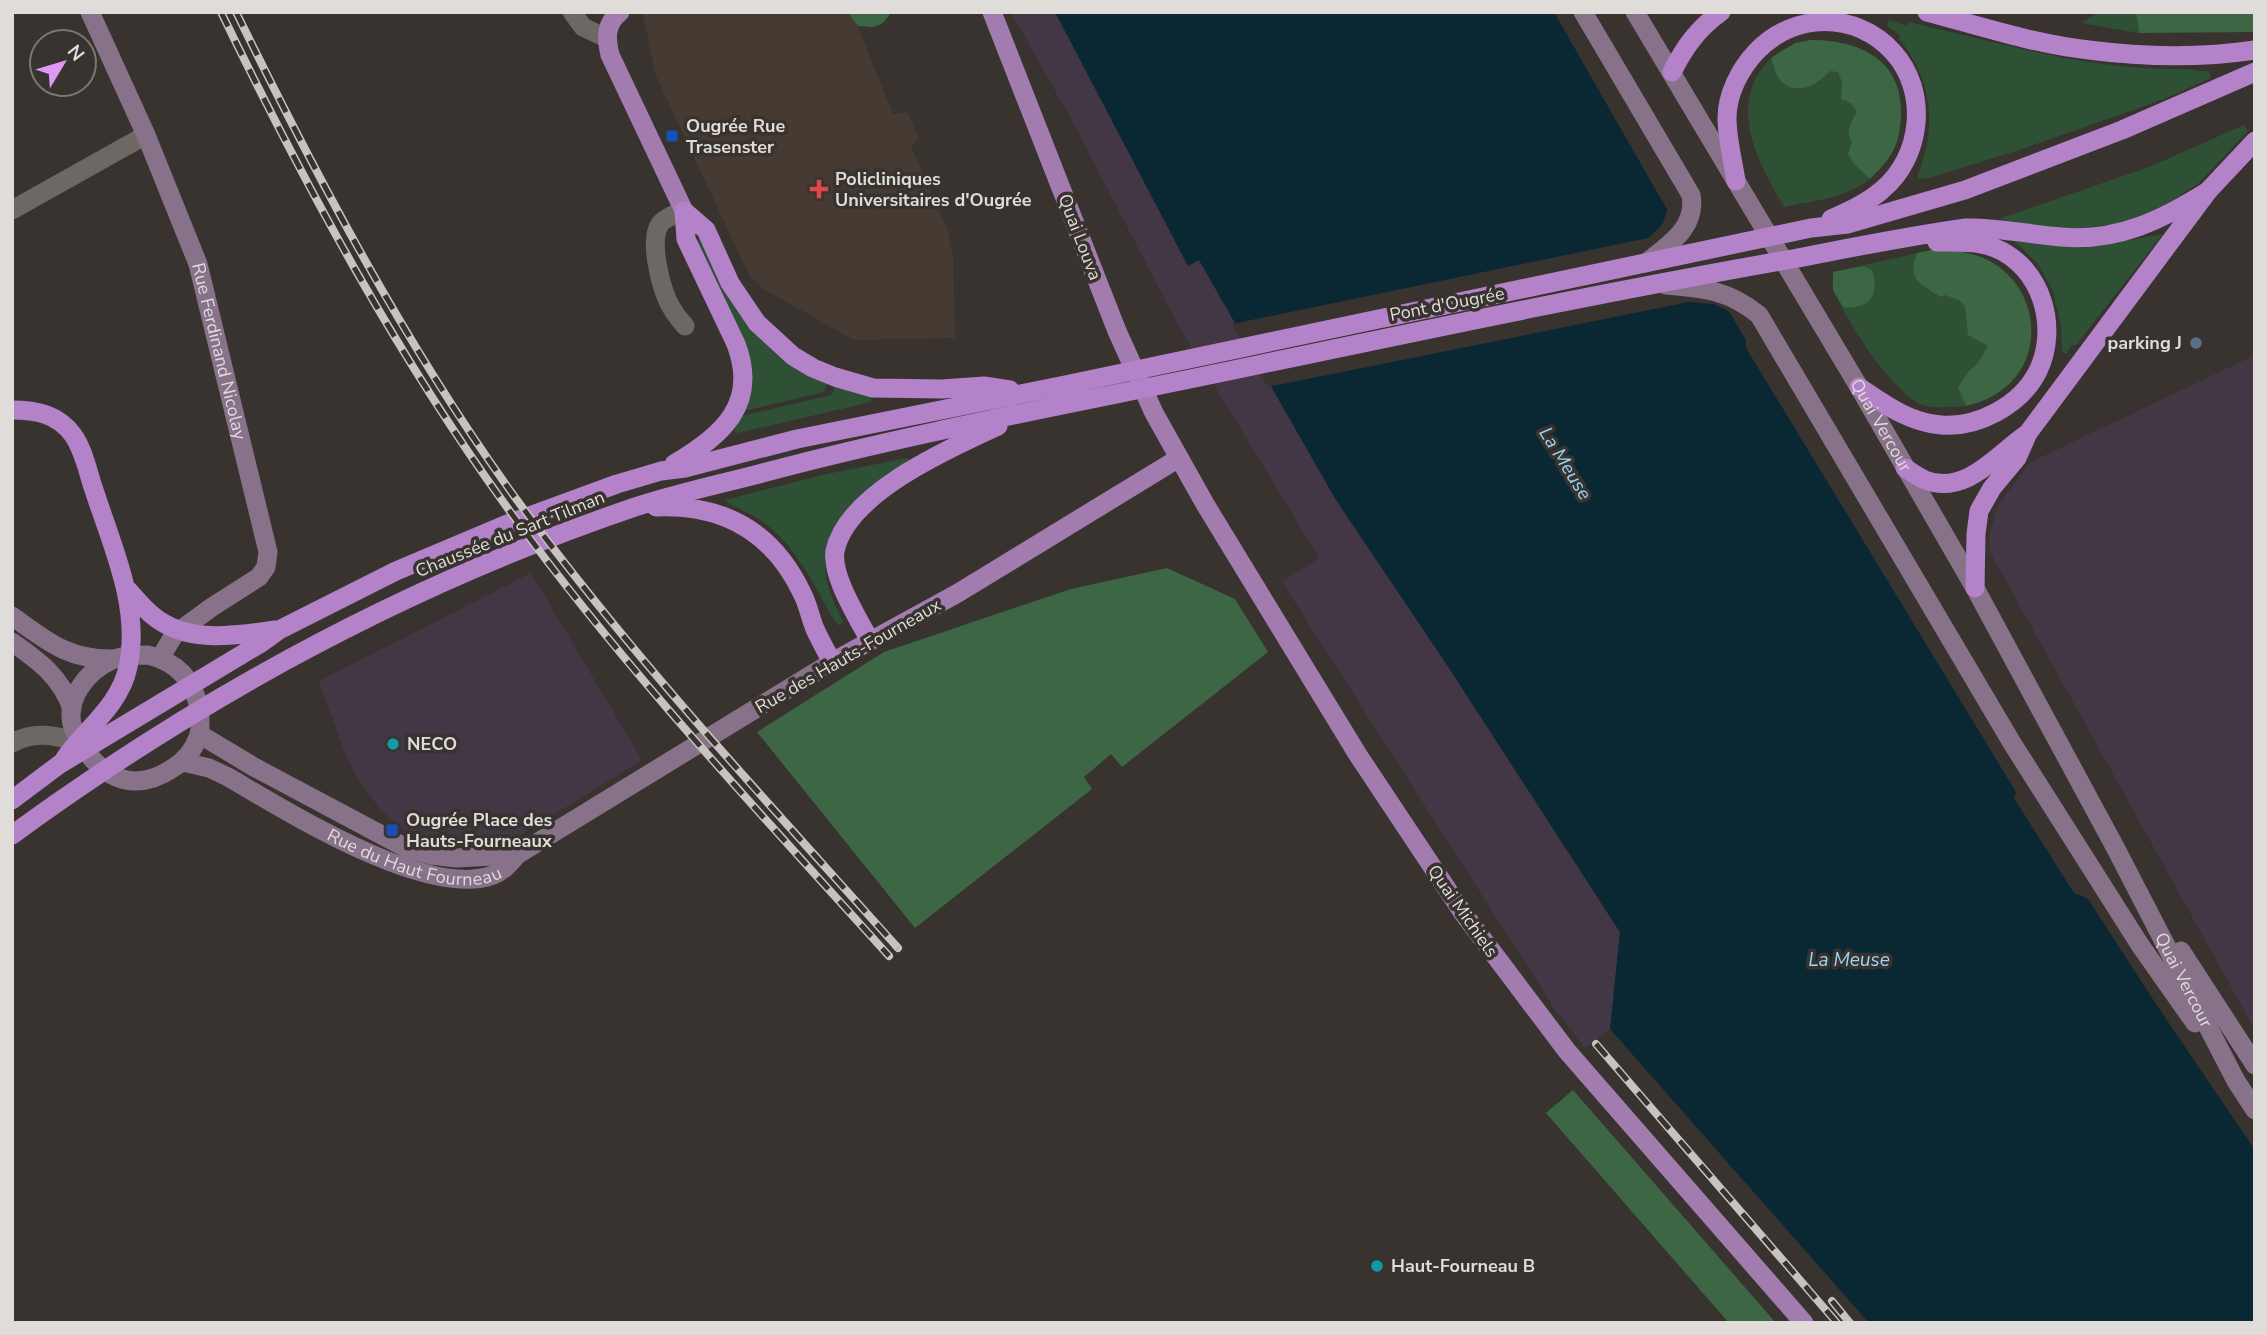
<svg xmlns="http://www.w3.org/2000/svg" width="2267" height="1335" viewBox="0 0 2267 1335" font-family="'Nunito Sans',sans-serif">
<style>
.industrial{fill:#433745}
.built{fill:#453b32}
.green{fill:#2e5135}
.forest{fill:#3d6645}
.water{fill:#0a2834}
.pier{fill:#38332f}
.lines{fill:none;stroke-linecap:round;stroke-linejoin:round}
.minor{stroke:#6d6863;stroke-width:19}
.secondary{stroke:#887289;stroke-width:19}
.primary{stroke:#a27caf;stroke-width:19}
.trunk{stroke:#b482c8;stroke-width:19}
.rail-casing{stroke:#c6c3c0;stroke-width:8}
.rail{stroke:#38332f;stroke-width:5;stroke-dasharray:16;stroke-linecap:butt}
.transit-dot{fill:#1a4fb4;stroke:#38332f;stroke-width:2.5}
.health-dot{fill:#e0444e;stroke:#38332f;stroke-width:2.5}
.service-dot{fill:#5c6f8a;stroke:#38332f;stroke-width:2.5}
.culture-dot{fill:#0f9aa8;stroke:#38332f;stroke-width:2.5}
.labels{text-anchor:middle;stroke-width:7;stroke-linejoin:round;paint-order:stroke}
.poi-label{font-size:18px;font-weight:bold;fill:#dfdcd9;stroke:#38332f;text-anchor:start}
.street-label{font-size:18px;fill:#dfdcd9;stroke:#38332f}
.water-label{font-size:19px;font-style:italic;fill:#97d9f8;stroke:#38332f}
</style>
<rect width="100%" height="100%" fill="#38332f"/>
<path class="industrial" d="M1011 12H1055L1188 265 1199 260 1336 500 1447 665 1620 933 1610 1029 1585 1048 1556 1011 1282 582 1319 558 1179 327 1076 128Z
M2255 355V1030L1990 552 1989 536 1998 506 2029 463Z
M531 573 642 760 519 836 495 841 424 837 406 832 380 809 357 778 346 756 319 681Z"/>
<path class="built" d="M647 12H852L893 114 907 112 919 139 911 146 948 231 953 258 955 338 854 340 762 288 749 275 656 76 643 14Z"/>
<path class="green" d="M2099 12H2136L2139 33 2081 23Z
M1889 20 1907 26 1909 22C2000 43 2088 70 2183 69 2192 69 2200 72 2209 71L2211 78 2164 99 2116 116 2016 151 1929 178 1919 179 1917 176C1938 129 1932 78 1899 39L1901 36 1887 26Z
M1811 40C1836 40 1868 46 1886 66 1905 87 1906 129 1892 153 1887 162 1879 171 1871 178 1848 198 1812 201 1784 207 1761 167 1730 114 1761 70 1773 53 1790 44 1811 40Z
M2244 125 2248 131 2199 183 2172 201 2129 222 2066 230 1999 219 2149 167Z
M2163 234 2076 345H2072L2066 354 2062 352 2061 325 2053 292 2038 264 2014 241 2085 248Z
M700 239 729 297 828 383 824 392 748 410 744 409 697 241Z
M1936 249C1955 252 1976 252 1993 263 2061 304 2032 404 1954 407 1944 407 1932 408 1922 405 1907 399 1883 371 1873 357 1864 344 1836 302 1833 288 1832 283 1833 277 1833 272Z
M836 385 871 395V402L738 433 734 432 741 416 828 396 832 394Z
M907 458 910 460C846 508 797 535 843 621L840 626 834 620C814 585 796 546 763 522 752 513 735 509 725 500L822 475Z"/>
<path class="forest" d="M848 12H891C882 28 875 28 858 26Z
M2136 12H2255V32L2139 33Z
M1811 40C1858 40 1901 59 1901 112 1900 126 1899 143 1891 154 1885 164 1877 171 1870 179L1854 164 1848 154 1852 142C1845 131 1851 122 1857 112L1851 103 1841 99 1842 82 1838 72 1830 71C1818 85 1795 97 1780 80 1775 74 1774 66 1771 58L1795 43Z
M1936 249C1955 250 1977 253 1993 263 2041 293 2046 364 1996 394 1987 400 1976 403 1966 406L1958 387 1968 372 1978 363 1988 346 1968 335 1965 306 1959 300 1945 295 1941 297C1922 285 1906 280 1917 253Z
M1864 266 1872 270C1880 295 1870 308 1844 308L1833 290V272Z
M1167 568 1235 599 1268 652 1122 767 1111 754 1084 777 1092 789 915 928 757 732 884 652 1071 589Z
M1573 1090 1776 1323H1729L1546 1113Z"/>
<path class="water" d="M1055 12H1554L1661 199 1746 340V348L2016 792 2014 798 2074 893 2088 899 2158 1007 2255 1150V1323H1869L1610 1029 1620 932 1447 665 1336 500 1199 260 1188 266Z"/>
<path class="pier" d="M1669 206 1734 314 1714 304 1689 302 1268 387 1232 324 1648 238 1662 225Z"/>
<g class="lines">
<path class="minor" d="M572 12 583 27 606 38
M12 210 146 135
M684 211C675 214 666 217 660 224 649 240 660 282 667 299 671 309 678 318 685 326
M12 743C35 730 56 736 80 742"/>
<g class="secondary">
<path id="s1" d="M90 12 146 135 198 264 268 552 266 567 259 577 212 607 174 635 160 658"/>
<path d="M1583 12 1691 195C1697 228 1668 245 1646 263"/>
<path id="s2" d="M1635 12 1859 387 1975 588 2115 847 2236 1081 2255 1110"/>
<path d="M1666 285C1703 288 1729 290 1759 315L2012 743 2140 945 2195 1023"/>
<path d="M12 616C47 641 68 660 113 659"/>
<path d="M12 642C39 661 61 677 72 709"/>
<path d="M148 655C177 662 194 680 199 709 200 717 201 727 199 735 194 749 185 761 173 768 140 790 110 784 86 751 81 744 76 736 73 728 64 700 87 671 112 660 123 655 136 655 148 655Z"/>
<path d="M199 734 254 767 408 849 431 855 456 858 517 855"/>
<path id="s3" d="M183 762 209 768 228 777C285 810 427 900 493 875 504 871 510 863 517 855L832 662"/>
<path d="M2181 951 2255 1065"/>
</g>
<path class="primary" d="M620 12C605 24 606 38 610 55L684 211
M992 12 1117 331 1154 413 1205 504 1358 755 1463 913 1567 1051 1804 1323
M832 662 958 593 1179 458"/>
<path class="trunk" d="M1927 12C1980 26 2034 44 2089 50 2143 57 2201 58 2255 50
M1672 72C1684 48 1698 28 1721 12
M1736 181C1733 161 1727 139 1727 118 1727 94 1740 69 1756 52 1793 12 1856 11 1893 52 1929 91 1922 157 1882 190 1867 203 1849 211 1831 219
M684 211 706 230 730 283 757 323 793 356 813 368 835 377 873 388 942 389 984 386 1010 390
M1859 387C1884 404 1910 423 1941 425 1978 428 2021 405 2038 371 2059 327 2042 267 1995 248 1977 241 1957 242 1937 242
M12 410C36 410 58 414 73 435 84 450 88 473 94 490 112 546 141 607 128 667 120 705 87 728 65 758
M674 464C722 436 759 404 736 344L686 239 684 211
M1905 468C1911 472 1918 477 1925 480 1966 496 1997 454 2027 434
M656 507C724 504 773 532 802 593 808 604 810 617 815 629 820 640 826 651 832 662
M125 587C134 596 142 607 152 615 186 644 234 636 275 630
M1975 588 1976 534 1979 511 1992 488 2017 458 2028 433 2208 191 2255 141
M870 641C858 618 831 576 835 551 847 493 950 448 998 426
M12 800 60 764 261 643 279 630 396 571 505 525 617 484 661 471 685 468 797 439 1070 384 1811 228 1848 224 1965 190 2122 130 2255 72
M12 835C202 696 411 583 635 507 674 494 715 485 755 475 922 430 1093 400 1262 364 1439 327 1615 290 1792 259 1850 248 1908 236 1966 228 1999 227 2030 235 2062 237 2117 242 2162 220 2208 191"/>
<defs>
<path id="rail" d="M221 12C307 189 400 362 517 521 630 675 761 814 889 956
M236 12C317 177 402 339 509 489 627 652 764 798 898 948
M1596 1044 1837 1323
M1832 1301 1850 1323"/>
</defs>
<use href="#rail" class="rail-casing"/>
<use href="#rail" class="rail"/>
</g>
<g class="transit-dot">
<rect x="665" y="129" width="14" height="14" rx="3.5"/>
<rect x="385" y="823" width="14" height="14" rx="3.5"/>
</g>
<path class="health-dot" d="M815.5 178.5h7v7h7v7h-7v7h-7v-7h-7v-7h7z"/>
<circle class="service-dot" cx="2196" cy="343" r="7"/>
<g class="culture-dot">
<circle cx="393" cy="744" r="7"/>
<circle cx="1377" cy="1266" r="7"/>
</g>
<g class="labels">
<g class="poi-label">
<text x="686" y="132">Ougrée Rue<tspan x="686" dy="21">Trasenster</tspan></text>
<text x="835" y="185">Policliniques<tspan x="835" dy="21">Universitaires d'Ougrée</tspan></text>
<text x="2182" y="349" text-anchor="end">parking J</text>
<text x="407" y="750">NECO</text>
<text x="406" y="826">Ougrée Place des<tspan x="406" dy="21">Hauts-Fourneaux</tspan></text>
<text x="1391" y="1272">Haut-Fourneau B</text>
</g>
<g class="street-label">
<text transform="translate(1080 237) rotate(69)" y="6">Quai Louva</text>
<text transform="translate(1447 304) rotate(-11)" y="6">Pont d'Ougrée</text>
<text dy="6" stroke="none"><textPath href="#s1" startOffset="364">Rue Ferdinand Nicolay</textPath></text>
<text dy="6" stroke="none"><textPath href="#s2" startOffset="481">Quai Vercour</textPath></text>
<text transform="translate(510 534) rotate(-22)" y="6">Chaussée du Sart Tilman</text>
<text transform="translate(848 656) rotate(-30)" y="6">Rue des Hauts-Fourneaux</text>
<text dy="6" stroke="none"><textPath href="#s3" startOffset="254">Rue du Haut Fourneau</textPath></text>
<text transform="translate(1463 911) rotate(55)" y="6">Quai Michiels</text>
<text dy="6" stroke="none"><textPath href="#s2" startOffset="1113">Quai Vercour</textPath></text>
</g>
<g class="water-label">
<text transform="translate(1566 463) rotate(58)" y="7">La Meuse</text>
<text x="1849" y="966">La Meuse</text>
</g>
</g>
<rect width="2267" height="1335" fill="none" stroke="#dfdcd9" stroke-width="28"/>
<g transform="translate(63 63) rotate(52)"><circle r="33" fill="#38332f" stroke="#7b7773" stroke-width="2"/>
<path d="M0-5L12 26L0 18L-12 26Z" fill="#dd99f3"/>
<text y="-10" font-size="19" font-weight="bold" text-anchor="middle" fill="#dfdcd9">N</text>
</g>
</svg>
